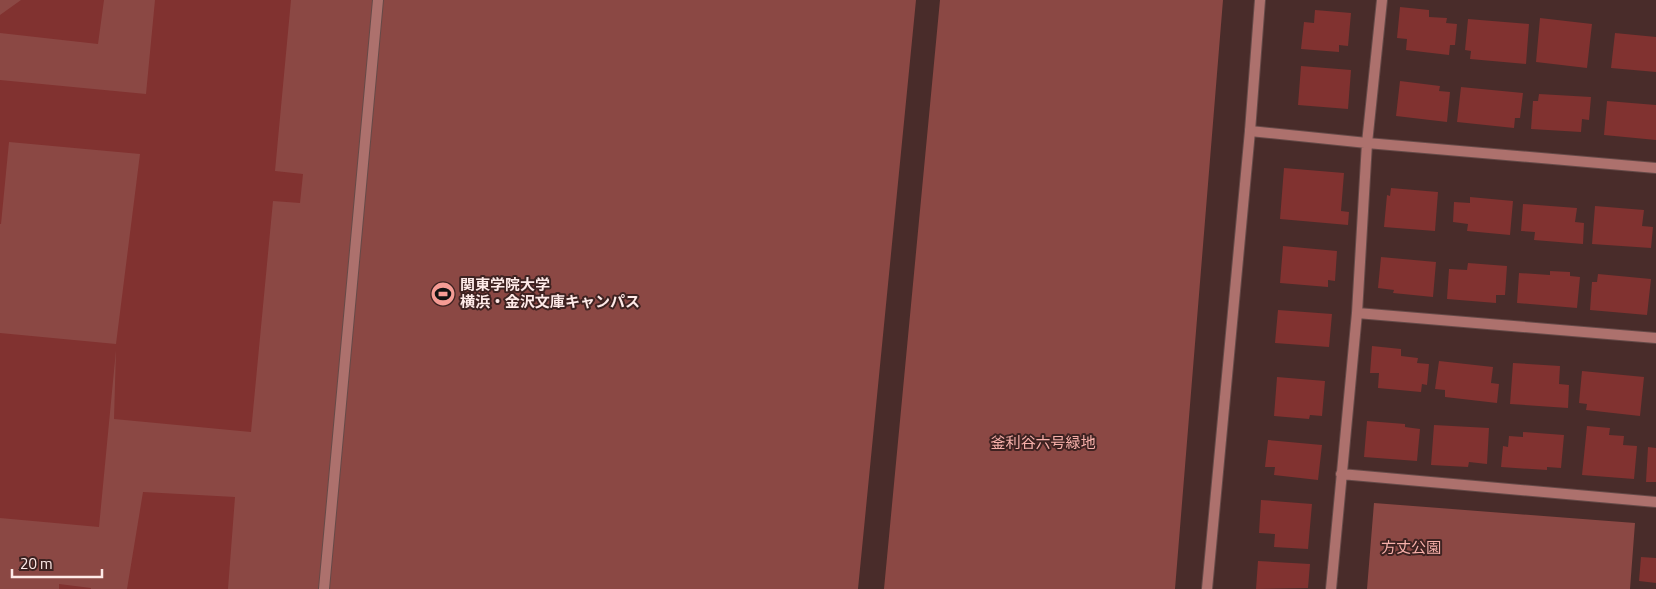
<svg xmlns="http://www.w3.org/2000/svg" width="1656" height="589" viewBox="0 0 1656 589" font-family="'Titillium Web','Noto Sans JP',sans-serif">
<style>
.green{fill:#8b4844}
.building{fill:#813230}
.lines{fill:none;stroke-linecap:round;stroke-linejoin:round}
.service-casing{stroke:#664a48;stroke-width:12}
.minor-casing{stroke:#664a48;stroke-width:12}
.tertiary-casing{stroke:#664a48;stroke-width:12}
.service{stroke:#ad716d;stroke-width:10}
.minor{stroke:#ad716d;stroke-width:10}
.tertiary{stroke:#ad716d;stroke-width:10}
.labels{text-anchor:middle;stroke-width:4;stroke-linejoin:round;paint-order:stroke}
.poi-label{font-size:15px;font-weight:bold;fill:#feeae8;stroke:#3e2221;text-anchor:start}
.park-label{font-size:15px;fill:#f7b0aa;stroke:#3e2221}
</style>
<rect width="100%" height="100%" fill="#492c2a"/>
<path class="green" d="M0 0H916L858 589H0Z
M940 0H1223L1175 589H884Z
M1374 503 1635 523 1630 589H1367Z"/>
<path class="building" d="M21 0H104L98 44 0 33V15Z
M155 0H291L275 171 303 174 300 203 273 201 251 432 114 419 116 350 99 527 0 518V333L116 344 140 154 9 142 1 224H0V80L146 94Z
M1400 7 1429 10V17L1447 18 1446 23 1457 24 1455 45H1450L1449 55 1406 50 1407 39 1397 38Z
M1315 10 1351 13 1348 46 1339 45V52L1301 49 1304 22 1314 23Z
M1540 18 1592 24 1587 68 1536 62Z
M1468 19 1529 24 1526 64 1470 59 1471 51 1465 50Z
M1615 33 1656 37V72L1611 68Z
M1301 66 1351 70 1348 109 1298 105Z
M1400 81 1440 86 1439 91 1450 92 1447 122 1396 116Z
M1461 87 1523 93 1520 118H1515L1514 128 1457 122Z
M1539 94 1591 97 1589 120 1582 119 1581 132 1531 129 1533 101H1538Z
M1607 101 1656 105V140L1604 135Z
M1284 168 1344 173 1341 211 1349 212 1348 225 1280 219Z
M1391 188 1438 192 1435 231 1384 227 1387 195 1390 196Z
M1470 197 1513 201 1510 235 1467 231 1468 224 1453 222 1454 202 1470 203Z
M1523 204 1577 208 1575 222 1584 223 1583 244 1534 240 1535 232 1521 231Z
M1595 206 1644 210 1642 226 1653 227 1651 248 1592 244Z
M1283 246 1337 251 1335 281 1328 280V287L1280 283Z
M1381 257 1436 262 1433 297 1393 293 1394 290 1378 288Z
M1468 263 1507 266 1505 295H1496V303L1447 299 1449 269 1467 270Z
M1550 271 1570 272V276L1580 277 1577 308 1517 303 1519 273 1550 275Z
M1598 274 1651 279 1647 315 1590 310 1592 282H1597Z
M1278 310 1332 314 1329 347 1275 343Z
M1372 346 1401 349V356L1418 358 1417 363 1429 364 1427 385 1422 384 1421 392 1378 388 1379 373H1370Z
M1439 361 1493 367 1491 383 1499 384 1497 403 1445 397V390L1435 389Z
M1513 363 1560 366 1559 384 1569 385 1568 408 1510 404Z
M1582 371 1644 377 1640 416 1586 410 1587 404 1579 403Z
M1277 377 1325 381 1322 416 1310 415 1309 419 1274 416Z
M1367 421 1405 424V427L1420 429 1417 461 1364 457Z
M1434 425 1489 428 1487 464 1469 462 1468 467 1431 465Z
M1587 426 1610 428 1609 435 1624 436 1623 445 1637 446 1634 479 1582 475Z
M1523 432 1564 435 1561 468 1547 467V470L1501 467 1503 446 1508 447 1509 436 1523 437Z
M1268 440 1322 445 1318 480 1274 475 1275 467H1265Z
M1648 447 1656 448V482H1646Z
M143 492 235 497 228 589H127Z
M1261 500 1312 504 1308 549 1274 547 1275 534 1259 533Z
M1641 557 1656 558V583L1639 581Z
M1258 561 1310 564 1308 588 1256 589Z
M59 584 91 588V589H59Z"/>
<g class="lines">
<defs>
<path id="service" d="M324 589 378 0"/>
<path id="minor" d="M1250 131 1367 143 1656 168
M1357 313 1656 338
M1341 474 1656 502
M1331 589 1357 313 1367 143 1382 0"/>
<path id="tertiary" d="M1207 589 1250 131 1260 0"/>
</defs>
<use href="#service" class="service-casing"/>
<use href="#minor" class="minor-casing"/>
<use href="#tertiary" class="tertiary-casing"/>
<use href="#service" class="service"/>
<use href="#minor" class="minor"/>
<use href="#tertiary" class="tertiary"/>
</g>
<defs>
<symbol id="stadium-disc" viewBox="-11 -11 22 22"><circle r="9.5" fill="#f59c95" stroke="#3e2221"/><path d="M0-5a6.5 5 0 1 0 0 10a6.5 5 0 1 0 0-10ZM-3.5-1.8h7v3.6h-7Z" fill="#111"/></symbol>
</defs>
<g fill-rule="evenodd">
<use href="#stadium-disc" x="429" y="280" width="28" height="28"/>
</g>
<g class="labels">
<g class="poi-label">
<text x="460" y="290">関東学院大学<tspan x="460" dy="17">横浜・金沢文庫キャンパス</tspan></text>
</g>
<g class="park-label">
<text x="1043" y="448">釜利谷六号緑地</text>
<text x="1411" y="553">方丈公園</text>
</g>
</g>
<path d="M12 569v8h90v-8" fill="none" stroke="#feeae8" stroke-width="2.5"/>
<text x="20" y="569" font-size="15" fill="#feeae8" stroke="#3e2221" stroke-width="4" paint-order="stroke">20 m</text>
</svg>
